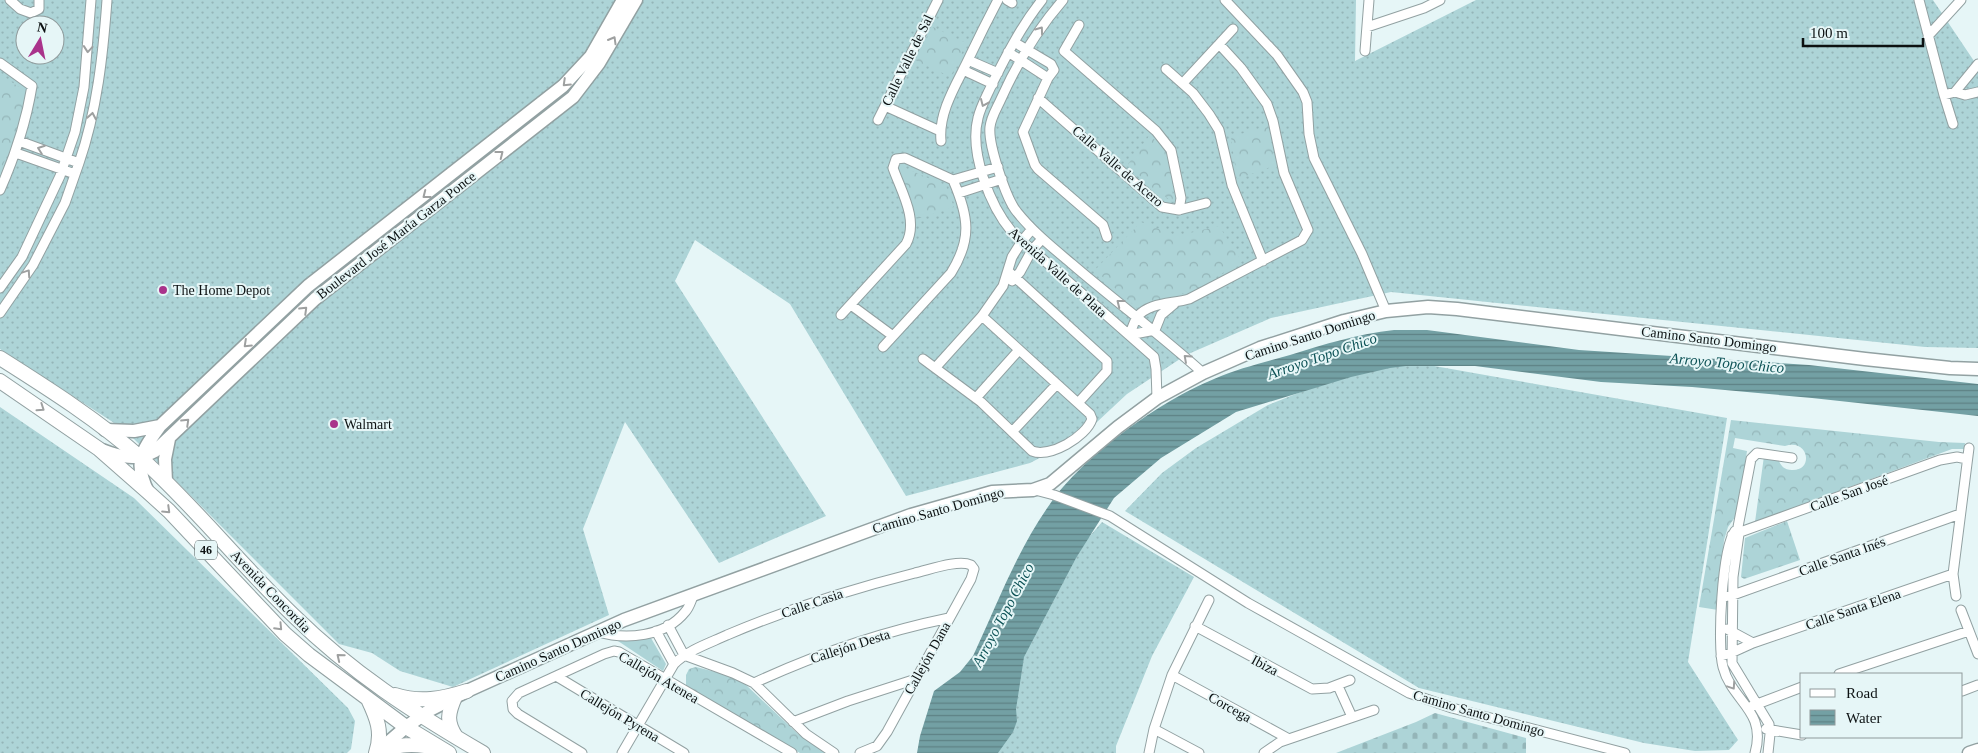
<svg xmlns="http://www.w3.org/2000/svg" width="1978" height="753" viewBox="0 0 1978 753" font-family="Georgia,serif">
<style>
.grass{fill:url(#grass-dots);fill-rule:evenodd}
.forest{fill:url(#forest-crowns)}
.cemetery{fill:url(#cemetery-stones)}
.water{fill:url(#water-rules)}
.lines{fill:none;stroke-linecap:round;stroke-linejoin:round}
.street-casing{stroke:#92a1a2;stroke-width:11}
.secondary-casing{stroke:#92a1a2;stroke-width:15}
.primary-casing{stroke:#92a1a2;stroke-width:16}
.street{stroke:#fff;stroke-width:9}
.secondary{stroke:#fff;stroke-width:12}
.primary{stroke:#fff;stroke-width:14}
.oneway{stroke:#9ea0a0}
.poi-dot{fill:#a9338b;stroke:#e6f6f7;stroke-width:2}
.labels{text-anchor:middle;stroke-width:4;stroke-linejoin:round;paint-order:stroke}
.shield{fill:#e6f6f7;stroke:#4d5657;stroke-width:1}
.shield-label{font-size:12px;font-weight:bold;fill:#0c1112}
.street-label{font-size:14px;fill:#0c1112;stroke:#e6f6f7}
.poi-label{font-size:14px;fill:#0c1112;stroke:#e6f6f7;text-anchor:start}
.water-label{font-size:15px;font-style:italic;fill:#0d5256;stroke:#e6f6f7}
</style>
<defs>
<pattern id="grass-dots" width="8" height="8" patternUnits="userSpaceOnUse" patternTransform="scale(1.25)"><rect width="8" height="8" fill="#add4d7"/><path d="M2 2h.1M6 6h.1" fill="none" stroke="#94b5b8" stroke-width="1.8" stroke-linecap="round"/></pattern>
<pattern id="forest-crowns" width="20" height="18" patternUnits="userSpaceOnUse" patternTransform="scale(1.25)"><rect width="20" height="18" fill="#add4d7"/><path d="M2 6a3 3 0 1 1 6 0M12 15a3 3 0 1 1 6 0" fill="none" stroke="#94b5b8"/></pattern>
<pattern id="cemetery-stones" width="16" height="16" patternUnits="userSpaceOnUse" patternTransform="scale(1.25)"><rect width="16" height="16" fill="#add4d7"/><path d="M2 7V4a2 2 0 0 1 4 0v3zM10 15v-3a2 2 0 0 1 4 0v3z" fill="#94b5b8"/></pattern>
<pattern id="water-rules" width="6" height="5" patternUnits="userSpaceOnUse" patternTransform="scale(1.25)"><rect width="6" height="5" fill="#73a0a4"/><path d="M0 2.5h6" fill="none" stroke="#5d8184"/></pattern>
</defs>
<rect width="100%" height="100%" fill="#e6f6f7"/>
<path class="grass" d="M0 0H1356L1355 61 1476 0H1933L1978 67V348L1925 347 1391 292 1271 318 1186 355 1127 394 1082 436 1030 463 906 496 790 304 695 240 675 281 826 516 719 563 625 422 583 529 609 615 453 687 400 671 372 653 339 644 125 430 0 349ZM25 25H55V55H25Z
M1406 361 1727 418 1688 662 1738 740 1729 750 1695 751 1644 743 1419 688 1125 511 1162 473 1196 448 1268 405 1348 373Z
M0 407 134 498 348 708 355 721 351 749 347 753H0Z
M1102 522 1194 577 1152 656 1116 746V753H973L1062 568Z"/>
<path class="forest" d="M933 27 966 43 951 77 915 60Z
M0 74 26 92 16 132 1 170Z
M1267 126 1276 165 1237 179 1231 137Z
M1150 135 1167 153 1172 177 1173 202 1150 186 1128 164Z
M901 166 946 186 954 207 917 219 901 180Z
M1141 222 1177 236 1219 226 1242 262 1193 290 1137 308 1095 270Z
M1731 420 1939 442 1965 443 1964 449H1952L1755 522 1764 456 1778 459C1781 466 1784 470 1792 470 1814 471 1809 438 1785 446L1735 438 1733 448 1747 451 1738 513 1728 527 1724 540 1718 610 1699 607Z
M1787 521 1800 560 1744 579 1741 577 1745 538Z
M651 638 666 664 663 671 615 639Z
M696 667 728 675 744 683 798 734 825 753H800L686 688V675L689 669Z"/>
<path class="cemetery" d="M1435 713 1526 738V753H1336L1416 722Z"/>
<path class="water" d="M1394 330H1427L1579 350 1809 365 1978 384V416L1812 398 1692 387 1601 382 1475 366H1406L1390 368 1351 377 1236 412 1161 458 1114 498 1076 558 1024 657 1016 709 1017 721 1013 732 998 753H917L920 736 934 691 960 672 973 656C997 605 1017 550 1050 504 1083 456 1160 401 1214 379 1239 368 1265 362 1290 355 1325 344 1358 334 1394 330Z"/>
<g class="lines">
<defs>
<path id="street" d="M10 0 20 9 31 13 39 9V0
M1007 0 1012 3
M1042 0C1022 25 1007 54 993 82 988 94 981 105 978 118 969 152 990 206 1012 232L1154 357 1156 369 1157 398
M1063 0C1037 30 1017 63 1001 99 997 108 991 117 990 127 988 144 1006 199 1017 212 1033 232 1053 248 1072 264 1115 301 1161 335 1203 373
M1225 0 1277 55 1303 92 1307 102 1309 134 1314 158 1362 254 1386 311
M1919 0 1944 95 1953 124
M1079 25 1064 51 1156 131 1171 150 1181 198 1179 210
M1367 27 1424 8 1440 0
M1928 36 1961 0
M1014 42 1051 64 1054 70 1048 78 1023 132 1035 165 1038 169 1103 225 1107 237
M1365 51 1369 0
M1008 52 1048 78
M968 60 998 73
M0 63 32 86C26 123 15 156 0 190
M1166 69 1193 93 1209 114 1219 130 1232 185 1263 261
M963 70 993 84
M1183 83 1233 29
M1955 92 1978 64
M1944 95 1955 92 1965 95 1978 92
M1038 98 1162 207 1179 210 1206 203
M885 106 940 131
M878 120 938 0
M941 141C938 111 958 82 970 56 979 37 988 19 998 0
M16 153 75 174
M79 163C97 111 103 55 107 0
M959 193 1002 179
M1008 271 1107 361V371L1078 403
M1012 281 1020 272 1032 250 1042 239
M0 288 22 257 60 176 75 132 84 87 91 0
M851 305 893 336
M0 313 33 265 65 203 79 163 19 141
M841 315 906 244C919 220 901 191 893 168L896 159 905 158 953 180 998 167
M1129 335C1132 329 1134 322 1137 317 1149 302 1172 304 1189 299L1302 240 1308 230 1284 173 1273 121 1267 104 1241 68 1219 44
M1129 335 1155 330 1161 315 1174 304
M883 347 951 273C972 239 969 217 953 180
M923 359 981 402 1032 451C1050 458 1086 437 1092 419L1090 414 982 316
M936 367 982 316 1003 286 1012 257 1022 241 1032 229
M976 398 1019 350
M1012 432 1057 384
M1035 490 1054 495 1110 516 1248 603 1409 693 1452 708 1625 753
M1735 531C1722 548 1717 645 1723 667 1732 702 1767 710 1755 753
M1732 535 1940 460 1957 457 1967 459
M1956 596 1953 574 1969 448
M1723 597 1733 595 1960 514
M1961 610 1978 654
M668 625 684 655 733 673 754 683 806 734 834 753
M1195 626 1312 689 1329 688 1350 680
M1727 629 1753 643
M656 631 674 664
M598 632C626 640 665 637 685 612 690 607 691 600 694 594
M1721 656 1731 653 1753 643 1953 574
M1839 674 1969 631
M1172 675 1289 739
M556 676 684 753
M754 683C817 654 881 632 949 618
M1338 686 1352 717
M1962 691 1978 685
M1752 706 1802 687
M793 722 848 701 916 679
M1154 729 1199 753
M1766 729 1802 735
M582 753 518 714 513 709 512 701 519 693 604 654 614 651 619 652 792 753
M622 753 674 664C688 650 710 643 727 635 788 609 851 589 915 573 929 570 958 559 971 565L974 569 971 579 887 732 877 746 860 753
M1149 753 1154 729 1172 675 1209 600
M1264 753 1280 742 1374 710
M1768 753 1770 734 1769 724 1732 663 1733 577 1739 534 1738 527 1751 459 1757 453 1792 458"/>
<path id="secondary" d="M105 430 134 431 160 426
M102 450C120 457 137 461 155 451L315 299 573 97 599 63 636 0
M166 482 165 459 169 439
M148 492C133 462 142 451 160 426L308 286 563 86 591 56 623 0
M377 752 406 727 430 710 467 691 624 620 911 515 992 492 1033 490 1050 484 1118 427 1157 398 1203 373 1260 348 1344 321 1386 311 1428 307 1457 309 1865 359 1950 368 1978 369
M1969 753 1978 750"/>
<path id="primary" d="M0 358C49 389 98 420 142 459 196 508 241 565 294 616 351 672 414 713 483 753
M0 381 99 449 148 492 169 511 285 634 309 655 406 727 449 753
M395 695C420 703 442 699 467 691
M455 697C448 713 446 722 456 737
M368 699C377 718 383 732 376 753
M378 753C397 744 414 743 435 748"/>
</defs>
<use href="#street" class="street-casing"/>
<use href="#secondary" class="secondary-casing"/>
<use href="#primary" class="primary-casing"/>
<use href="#street" class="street"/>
<use href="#secondary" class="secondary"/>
<use href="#primary" class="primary"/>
</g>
<defs><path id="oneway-chevron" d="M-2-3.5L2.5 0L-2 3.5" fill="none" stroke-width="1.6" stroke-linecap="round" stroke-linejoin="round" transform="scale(1.25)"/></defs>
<g class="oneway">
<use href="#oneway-chevron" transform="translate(1040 30) rotate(-54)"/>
<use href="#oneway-chevron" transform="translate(613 40) rotate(-60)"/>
<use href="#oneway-chevron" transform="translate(88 49) rotate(95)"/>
<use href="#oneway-chevron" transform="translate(566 83) rotate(136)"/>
<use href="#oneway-chevron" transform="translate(984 103) rotate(114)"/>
<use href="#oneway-chevron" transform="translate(92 116) rotate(-80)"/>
<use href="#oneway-chevron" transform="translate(41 149) rotate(-160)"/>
<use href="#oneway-chevron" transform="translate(500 154) rotate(-38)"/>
<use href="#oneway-chevron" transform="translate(426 195) rotate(142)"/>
<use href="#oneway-chevron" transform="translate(27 273) rotate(-56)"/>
<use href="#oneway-chevron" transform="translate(1120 303) rotate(-142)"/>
<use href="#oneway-chevron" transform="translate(304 310) rotate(-44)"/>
<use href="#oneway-chevron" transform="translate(247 344) rotate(137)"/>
<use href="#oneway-chevron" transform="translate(1187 358) rotate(-138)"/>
<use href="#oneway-chevron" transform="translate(41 408) rotate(34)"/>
<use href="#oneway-chevron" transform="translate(186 422) rotate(-44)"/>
<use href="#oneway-chevron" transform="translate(167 510) rotate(44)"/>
<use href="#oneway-chevron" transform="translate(279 627) rotate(46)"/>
<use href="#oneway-chevron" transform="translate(340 657) rotate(-141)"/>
<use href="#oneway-chevron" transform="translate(1732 686) rotate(56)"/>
</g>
<g class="poi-dot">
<circle cx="163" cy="290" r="5"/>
<circle cx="334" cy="424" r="5"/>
</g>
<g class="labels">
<rect class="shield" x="195" y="540.5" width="22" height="19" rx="4"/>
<g class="shield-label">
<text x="206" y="554">46</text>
</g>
<g class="street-label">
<text transform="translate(907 60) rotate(-64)" y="5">Calle Valle de Sal</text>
<text transform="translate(1118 166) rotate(41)" y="5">Calle Valle de Acero</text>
<text transform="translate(396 235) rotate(-38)" y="5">Boulevard José María Garza Ponce</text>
<text transform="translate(1058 272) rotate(42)" y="5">Avenida Valle de Plata</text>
<text transform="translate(1310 335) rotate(-18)" y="5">Camino Santo Domingo</text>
<text transform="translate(1709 339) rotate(7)" y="5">Camino Santo Domingo</text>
<text transform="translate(1849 493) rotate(-20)" y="5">Calle San José</text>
<text transform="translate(938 510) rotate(-16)" y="5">Camino Santo Domingo</text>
<text transform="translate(1842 556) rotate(-20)" y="5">Calle Santa Inés</text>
<text transform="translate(271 591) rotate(46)" y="5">Avenida Concordia</text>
<text transform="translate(812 603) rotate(-19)" y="5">Calle Casia</text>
<text transform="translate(1853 609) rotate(-19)" y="5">Calle Santa Elena</text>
<text transform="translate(850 646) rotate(-18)" y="5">Callejón Desta</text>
<text transform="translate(558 650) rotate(-24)" y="5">Camino Santo Domingo</text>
<text transform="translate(927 658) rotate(-61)" y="5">Callejón Dana</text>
<text transform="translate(1265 665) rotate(28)" y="5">Ibiza</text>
<text transform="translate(659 677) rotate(30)" y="5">Callejón Atenea</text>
<text transform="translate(1230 707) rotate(29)" y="5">Corcega</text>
<text transform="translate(1479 713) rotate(16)" y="5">Camino Santo Domingo</text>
<text transform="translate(620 715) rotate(31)" y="5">Callejón Pyrena</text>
</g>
<g class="poi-label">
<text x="173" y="295">The Home Depot</text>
<text x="344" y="429">Walmart</text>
</g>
<g class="water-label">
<text transform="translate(1322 356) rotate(-19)" y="5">Arroyo Topo Chico</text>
<text transform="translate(1727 363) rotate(5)" y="5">Arroyo Topo Chico</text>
<text transform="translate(1003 615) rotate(-62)" y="5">Arroyo Topo Chico</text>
</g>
</g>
<rect x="1800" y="673" width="162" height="65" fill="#e6f6f7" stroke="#8f9a9b"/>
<rect x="1810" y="689" width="25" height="8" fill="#ffffff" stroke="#8f9a9b"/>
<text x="1846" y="698" font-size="15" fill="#0c1112">Road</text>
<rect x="1810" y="710" width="25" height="15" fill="url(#water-rules)" stroke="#8f9a9b"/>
<text x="1846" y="723" font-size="15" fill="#0c1112">Water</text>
<g transform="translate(40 40) rotate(10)"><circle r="24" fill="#e6f6f7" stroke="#8f9a9b"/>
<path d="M0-4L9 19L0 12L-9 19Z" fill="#a9338b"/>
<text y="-8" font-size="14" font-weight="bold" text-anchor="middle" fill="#0c1112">N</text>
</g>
<path d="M1803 38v8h120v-8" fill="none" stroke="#0c1112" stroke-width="2.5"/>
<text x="1810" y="38" font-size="15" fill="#0c1112" stroke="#e6f6f7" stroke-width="4" paint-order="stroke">100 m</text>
</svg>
